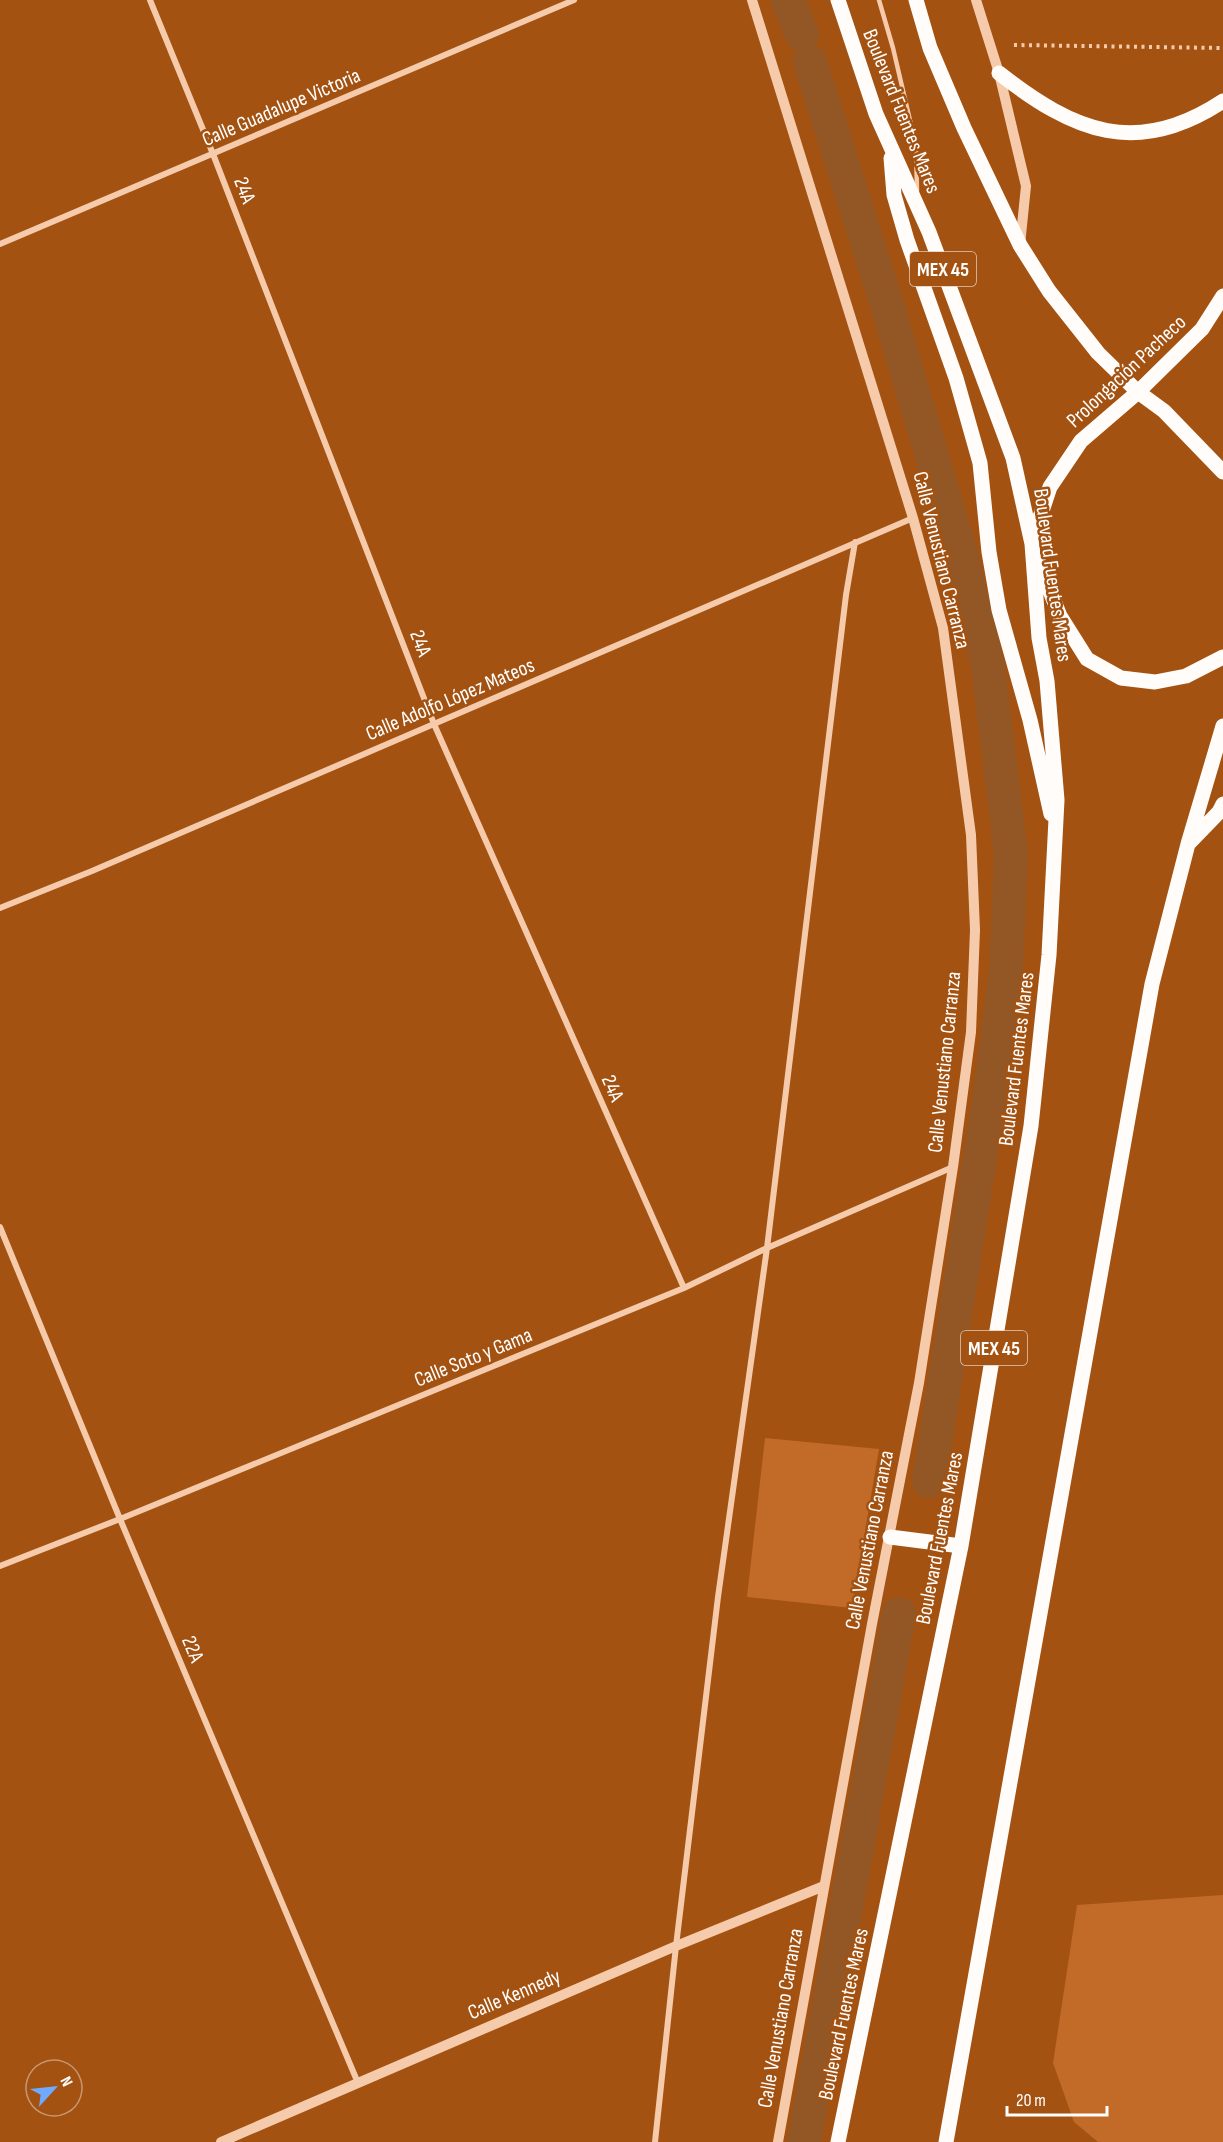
<svg xmlns="http://www.w3.org/2000/svg" width="1223" height="2142" viewBox="0 0 1223 2142" font-family="'Sofia Sans Condensed',sans-serif">
<style>
.green{fill:#c26b28}
.lines{fill:none;stroke-linecap:round;stroke-linejoin:round}
.canal{stroke:#935726;stroke-width:34}
.path{stroke:#f6cbab;stroke-width:4;stroke-dasharray:3 4.5;stroke-linecap:butt}
.service{stroke:#f6cbab;stroke-width:4.5}
.minor{stroke:#f6cbab;stroke-width:6}
.tertiary{stroke:#f6cbab;stroke-width:10}
.primary{stroke:#fffcfa;stroke-width:15}
.labels{text-anchor:middle;stroke-width:5;stroke-linejoin:round;paint-order:stroke}
.shield{fill:#a35211;stroke:#e3cbb8;stroke-width:1.5}
.shield-label{font-size:20px;font-weight:bold;fill:#fff}
.street-label{font-size:21px;fill:#fff;stroke:#a35211}
</style>
<rect width="100%" height="100%" fill="#a35211"/>
<path class="green" d="M765 1438 879 1449 852 1608 747 1597Z
M1223 1895V2142H1098L1074 2122 1053 2063 1077 1905Z"/>
<g class="lines">
<path class="canal" d="M788 0 802 35
M810 62 888 308 961 554 988 666 1011 854 1006 971 989 1100 929 1481
M804 2142 899 1614"/>
<path class="path" d="M1014 45 1223 48"/>
<path class="service" d="M879 0 893 48 916 146 917 191"/>
<path class="minor" d="M150 0 213 154 434 724 684 1288
M0 244 574 0
M0 908 92 871 913 518
M0 1227 120 1519 358 2083
M0 1566 120 1519 684 1288 767 1248 953 1167
M655 2142 676 1946 718 1597 767 1248 846 595 855 542"/>
<path class="tertiary" d="M752 0 913 518 943 628 971 835 975 930 971 1032 953 1167 919 1383 872 1624 778 2142
M976 0 999 73 1026 186 1020 245
M221 2142 676 1946 824 1886"/>
<path class="primary" d="M838 0 876 114 929 232 1013 458 1032 544 1039 638 1047 681 1057 800 1049 955 1031 1126 961 1546 838 2142
M916 0 930 48 964 128 1020 245 1049 291 1098 353 1138 392 1164 411 1223 472
M999 73C1074 132 1137 158 1223 101
M891 158 894 195 907 240 956 378 980 463 989 552 999 610 1030 720 1051 814
M1032 541 1050 487 1081 441 1138 392 1202 329 1223 296
M1038 561 1060 616 1087 659 1121 678 1155 682 1186 676 1223 657
M1190 842 1219 812 1223 804
M890 1537 961 1546
M946 2142 1152 984 1188 844 1223 726"/>
</g>
<g class="labels">
<g class="shield">
<rect x="910" y="252" width="66" height="34" rx="4.5"/>
<rect x="961" y="1331" width="66" height="34" rx="4.5"/>
</g>
<g class="shield-label">
<text x="943" y="276">MEX 45</text>
<text x="994" y="1355">MEX 45</text>
</g>
<g class="street-label">
<text transform="translate(281 107) rotate(-23)" y="7">Calle Guadalupe Victoria</text>
<text transform="translate(902 111) rotate(68)" y="7">Boulevard Fuentes Mares</text>
<text transform="translate(245 190) rotate(69)" y="7">24A</text>
<text transform="translate(1126 371) rotate(-43)" y="7">Prolongación Pacheco</text>
<text transform="translate(942 560) rotate(76)" y="7">Calle Venustiano Carranza</text>
<text transform="translate(1053 575) rotate(82)" y="7">Boulevard Fuentes Mares</text>
<text transform="translate(421 643) rotate(69)" y="7">24A</text>
<text transform="translate(450 699) rotate(-23)" y="7">Calle Adolfo López Mateos</text>
<text transform="translate(1016 1059) rotate(-83)" y="7">Boulevard Fuentes Mares</text>
<text transform="translate(944 1062) rotate(-84)" y="7">Calle Venustiano Carranza</text>
<text transform="translate(613 1088) rotate(66)" y="7">24A</text>
<text transform="translate(473 1357) rotate(-22)" y="7">Calle Soto y Gama</text>
<text transform="translate(939 1538) rotate(-79)" y="7">Boulevard Fuentes Mares</text>
<text transform="translate(869 1540) rotate(-79)" y="7">Calle Venustiano Carranza</text>
<text transform="translate(193 1649) rotate(67)" y="7">22A</text>
<text transform="translate(514 1994) rotate(-23)" y="7">Calle Kennedy</text>
<text transform="translate(843 2014) rotate(-78)" y="7">Boulevard Fuentes Mares</text>
<text transform="translate(780 2018) rotate(-80)" y="7">Calle Venustiano Carranza</text>
</g>
</g>
<g transform="translate(54 2088) rotate(63)"><circle r="28" fill="#a35211" stroke="#c89770" stroke-width="1.5"/>
<path d="M0-4.5L10 22L0 15L-10 22Z" fill="#70aaff"/>
<text y="-9" font-size="16" font-weight="bold" text-anchor="middle" fill="#ffffff">N</text>
</g>
<path d="M1007 2106v9h100v-9" fill="none" stroke="#ffffff" stroke-width="3"/>
<text x="1016" y="2106" font-size="18" fill="#ffffff" stroke="#a35211" stroke-width="4.5" paint-order="stroke">20 m</text>
</svg>
